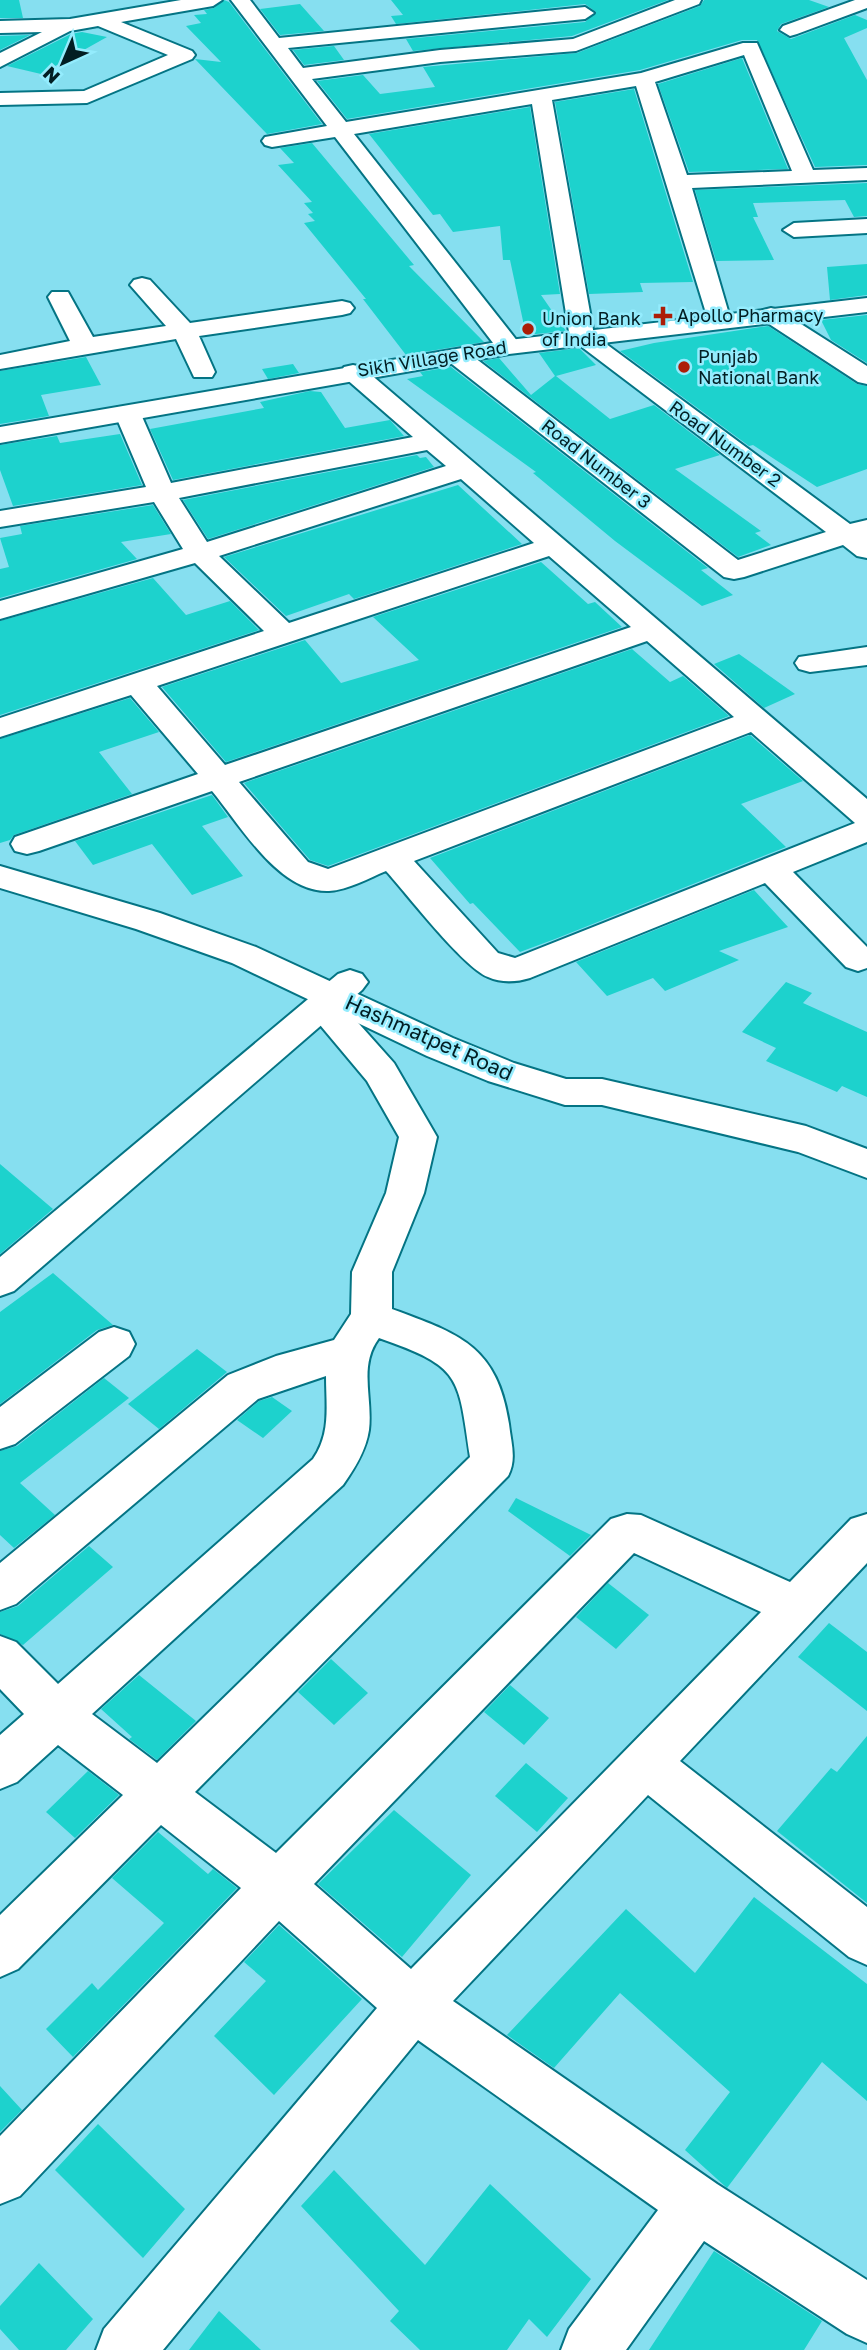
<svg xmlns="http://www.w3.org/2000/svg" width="867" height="2350" viewBox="0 0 867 2350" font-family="'Golos Text',sans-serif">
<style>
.building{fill:#1dd2cd}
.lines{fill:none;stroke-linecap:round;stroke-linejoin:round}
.minor-casing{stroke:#047484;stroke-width:4}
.tertiary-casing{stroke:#047484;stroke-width:4}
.secondary-casing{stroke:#047484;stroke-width:4}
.minor{fill:#fff;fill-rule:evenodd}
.tertiary{fill:#fff;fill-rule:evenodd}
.secondary{fill:#fff;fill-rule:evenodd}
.poi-dot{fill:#ac1d07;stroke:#94ecfd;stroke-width:2.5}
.labels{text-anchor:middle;stroke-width:5;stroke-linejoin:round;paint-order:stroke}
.far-poi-label{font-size:18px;fill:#021e23;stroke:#94ecfd;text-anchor:start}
.far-street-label{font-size:18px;fill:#021e23;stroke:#94ecfd}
.street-label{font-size:21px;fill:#021e23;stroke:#94ecfd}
</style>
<rect width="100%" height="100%" fill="#86dff0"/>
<path class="building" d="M0 0H19L23 18H0Z
M224 0 229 2 322 124 267 134 195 59 221 62 186 26 201 23 194 15 207 14 204 10 214 8Z
M391 0H668L572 36 413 51 406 39 585 22 596 12 585 4 396 24 391 16 403 15Z
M704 0H809L829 7 781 24 777 31 791 39 855 15 867 20V28L844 38 867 80V165L815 167 757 40H742L640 70 347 119 317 81 363 75 380 94 435 87 423 67 577 53 700 6Z
M300 4 324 31 280 35 260 9Z
M82 32 107 37 41 74 7 66 71 34Z
M30 35 0 50V36Z
M334 46 344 60 304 65 293 50Z
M742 58 788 169 689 172 658 84Z
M634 89 693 282 640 283 643 292 589 294 555 102Z
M530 107 560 294 541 295 566 331 526 335 510 260H503L500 226 453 232 440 214 433 215 369 134Z
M312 143 414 265 409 266 484 342 406 355 363 299H366L304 223 315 221 308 214 313 213 304 203 312 202 278 165 294 163 280 148Z
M867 183V216L854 217 845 200 753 203 758 217H753L774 260 716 261 695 190Z
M867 264V295L830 300 827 267Z
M867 315V363L831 340 821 320Z
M768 326 857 384 867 386V469L817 487 753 445 749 446 620 351 654 343Z
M579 348 596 365 556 376 610 419 654 405 720 455 675 469 761 531 755 533 771 545 738 557 483 361 499 358 531 395 555 376 539 353Z
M86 357 101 385 41 395 49 416 0 424V371Z
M293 364 299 373 268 379 262 369Z
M451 367 708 568 701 570 733 595 702 606 615 541 533 473 536 472 407 379 423 376 420 372Z
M310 391 321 392 345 428 390 420 404 436 173 480 150 429 264 408 260 402Z
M120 434 142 485 13 506 0 470V445L57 436 60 443Z
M417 455 420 458 426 457 434 467 208 539 183 500Z
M458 485 522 544 354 599 349 594 286 616 224 557Z
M153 505 171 534 121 542 137 559 0 598V569L9 567 0 538 22 534 20 526Z
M541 562 588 604 595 602 622 627 226 762 162 687 305 640 341 683 419 660 373 617Z
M153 578 186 615 230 601 259 630 0 715V621Z
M632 649 670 682 683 676 729 716 328 866 310 860 244 783Z
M739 654 795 694 764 708 714 664Z
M130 698 159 732 99 752 132 794 14 835 10 840 0 843V739Z
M750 735 803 781 741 804 786 847 555 939 520 952 473 903 470 904 430 858Z
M212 795 228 817 202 826 243 876 192 895 152 844 93 865 75 841Z
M754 890 788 927 719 951 739 960 665 991 653 978 607 996 576 962Z
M786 982 812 993 803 1003 867 1032V1097L842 1086 837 1092 766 1061 776 1048 742 1032Z
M0 1164 53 1209 0 1254Z
M53 1273 113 1325 97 1330 0 1404V1312Z
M197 1349 227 1372 159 1429 128 1404Z
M104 1378 129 1398 20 1483 55 1515 14 1548 0 1535V1451L17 1446Z
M272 1397 292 1411 263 1438 237 1420 259 1401Z
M516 1498 591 1535 570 1556 508 1511Z
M89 1546 113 1567 23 1645 0 1634V1612L18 1606Z
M608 1583 649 1615 616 1649 576 1617Z
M829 1623 867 1652V1711L798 1657Z
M331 1659 368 1693 334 1725 298 1692Z
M139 1675 196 1721 157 1760 129 1739 132 1737 101 1709Z
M510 1685 549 1718 524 1745 484 1712Z
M867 1736V1903L777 1831 831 1768 837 1772Z
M526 1763 568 1798 537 1832 495 1796Z
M88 1771 119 1795 75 1838 46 1812Z
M394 1810 471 1875 402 1957 318 1884Z
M158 1832 208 1874 213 1869 237 1888 73 2057 46 2029 92 1983 98 1990 164 1923 112 1878Z
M754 1897 867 1984V2101L822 2062 727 2188 685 2150 730 2092 620 1993 554 2068 507 2035 626 1909 695 1973Z
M279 1925 362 1999 274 2095 214 2036 266 1981 244 1962Z
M0 2086 22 2110 0 2132Z
M98 2124 185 2209 143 2258 55 2170Z
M334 2170 425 2265 490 2184 591 2279 547 2337 529 2319 507 2350H420L390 2321 399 2311 301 2206Z
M714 2251 822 2321 804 2350H649Z
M39 2263 93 2319 66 2350H19L0 2329V2306Z
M219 2311 261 2350H189Z"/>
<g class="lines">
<defs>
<path id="minor" d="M181 0H222L213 6 121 22 192 51 195 55 192 59 87 103 0 105V93L84 91 168 55 98 26 70 31 0 67V53L42 32 0 33V21L70 19Z
M231 0H250L279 38 585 7 594 13 585 19 288 48 303 68 440 50 573 39 675 0H701L699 4 576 51 440 62 312 79 346 122 641 73 743 43H757L813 170 867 168V180L692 188 731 321 728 326H710L636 86 552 100 594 335 850 524 867 520V558L857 556 843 545 744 577 734 579 724 577 448 361 445 356 448 351H466L738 560 826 532 570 338 532 104 354 134 518 342 521 347 518 352H500L335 137 272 147 265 145 262 141 265 137 327 126ZM744 55 792 171 687 175 655 82Z
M855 0H867V8L797 34 790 36 780 30 783 26Z
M867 219V233L794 237 783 230 794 223Z
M142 278 150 280 190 323 342 301 350 303 354 308 350 313 342 315 199 336 215 372 212 377H194L176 339 0 369V355L70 341 48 297 52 292H68L93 337 166 326 130 285 134 280Z
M771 308 779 310 867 366V384L858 382 763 320 759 315 763 310Z
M353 365 362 367 867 799V842L793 872 867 947V968L858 971 846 967 765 883 530 978C517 982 501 983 488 977 463 967 407 894 386 871 369 878 348 890 329 891 279 893 241 826 212 791L39 851 27 854 15 851 11 844 15 837 198 774 131 695 0 737V718L264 631 195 563 0 619V601L183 549 154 502 0 527V511L146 487 114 412 118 407H136L140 412 171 483 413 437 344 377 341 372 344 367ZM427 450 446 466 207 542 179 498ZM461 479 534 543 289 623 219 556ZM549 556 631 627 225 765 157 686ZM647 641 734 717 328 869 308 862 239 782ZM751 732 855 823 515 958 498 953 414 861Z
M867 647V665L810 672 799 669 795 663 799 657Z
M323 995 336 998 394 1063 437 1137 424 1193 392 1272V1309C459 1334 497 1345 509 1424 511 1443 517 1459 508 1476L195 1792 276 1853 611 1519 627 1514 641 1515 790 1582 851 1519 867 1514V1563L680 1761 867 1907V1965L849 1957 648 1795 453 2001 717 2184 867 2280V2343L847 2334 704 2241 626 2350H561L569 2329 658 2210 418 2040 163 2350H96L104 2329 377 2008 279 1921 20 2196 0 2204V2136L241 1888 161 1825 18 1969 0 1977V1915L123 1795 58 1745 17 1782 0 1789V1735L24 1714 0 1689V1636L16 1642 58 1684 313 1459C331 1433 326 1407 326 1376L258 1399 16 1604 0 1610V1563L228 1375 276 1356 334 1340 351 1314 352 1272 386 1193 399 1137 367 1081 305 1007 310 998ZM379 1338C462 1367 458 1376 470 1457L157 1763 92 1714 343 1485C355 1468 366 1450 369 1430 373 1398 358 1366 379 1338ZM634 1553 761 1612 411 1969 314 1884Z
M114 1327 129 1332 135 1344 129 1356 15 1444 0 1449V1407L99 1332Z"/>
<path id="tertiary" d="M350 970 362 974 368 982 362 990 14 1291 0 1296V1257L338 974Z"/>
<path id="secondary" d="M867 298V312L509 354 0 443V427L509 340Z
M0 866 160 913 256 947 453 1038 514 1063 566 1079H602L806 1126 867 1149V1178L798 1152 602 1105H565L488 1081 427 1056 232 963 136 929 0 888Z"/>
</defs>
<use href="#minor" class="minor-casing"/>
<use href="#tertiary" class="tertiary-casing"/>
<use href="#secondary" class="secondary-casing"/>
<use href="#minor" class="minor"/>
<use href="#tertiary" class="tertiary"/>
<use href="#secondary" class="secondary"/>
</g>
<g class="poi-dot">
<path d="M659.5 305.5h7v7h7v7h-7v7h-7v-7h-7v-7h7z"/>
<circle cx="528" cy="329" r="7"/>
<circle cx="684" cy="367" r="7"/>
</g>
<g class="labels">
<g class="far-poi-label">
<text x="677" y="322">Apollo Pharmacy</text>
<text x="542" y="325">Union Bank<tspan x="542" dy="21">of India</tspan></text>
<text x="698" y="363">Punjab<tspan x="698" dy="21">National Bank</tspan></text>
</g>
<g class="far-street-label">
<text transform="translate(432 359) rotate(-9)" y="6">Sikh Village Road</text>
<text transform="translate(725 444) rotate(36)" y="6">Road Number 2</text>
<text transform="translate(596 464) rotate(38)" y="6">Road Number 3</text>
</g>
<g class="street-label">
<text transform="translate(429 1038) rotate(24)" y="7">Hashmatpet Road</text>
</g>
</g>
<g transform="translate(63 63) rotate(224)" stroke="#94ecfd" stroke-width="5" paint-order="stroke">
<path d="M0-5L12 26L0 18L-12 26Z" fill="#021e23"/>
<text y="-10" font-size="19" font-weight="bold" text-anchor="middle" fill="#021e23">N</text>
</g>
</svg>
